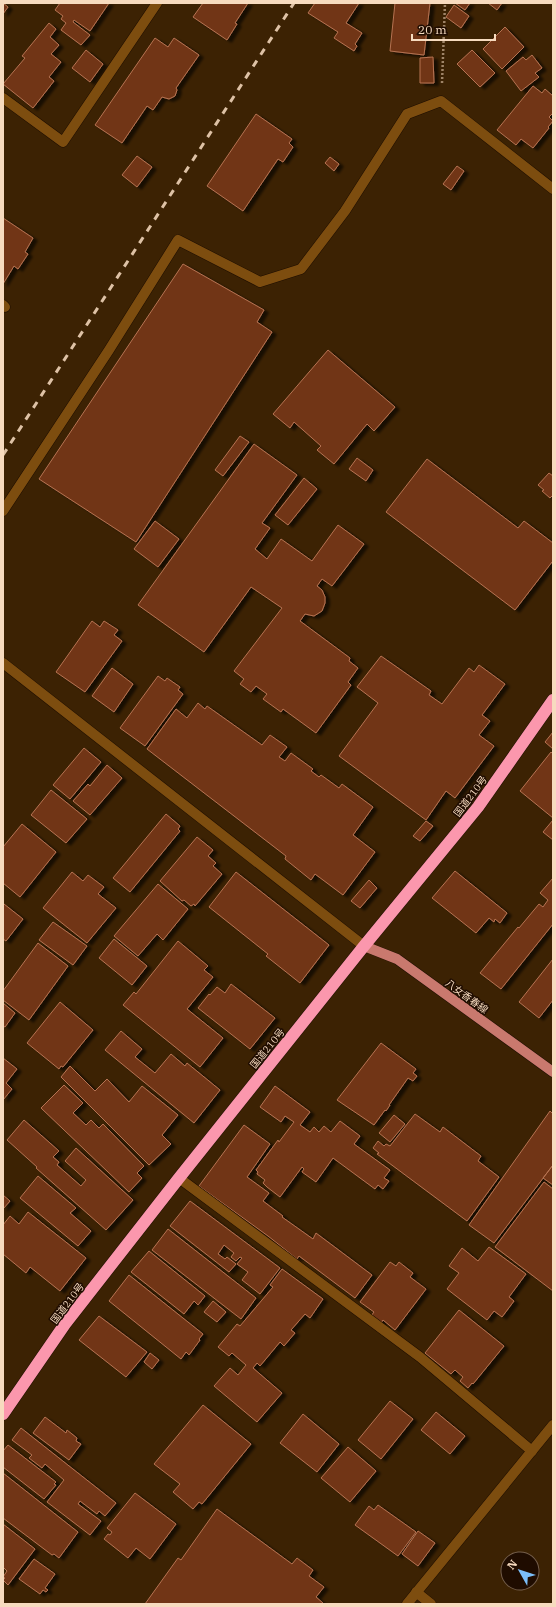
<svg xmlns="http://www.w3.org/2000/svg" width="556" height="1607" viewBox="0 0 556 1607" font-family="'IBM Plex Serif','Noto Sans JP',serif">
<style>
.building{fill:#713413;stroke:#b67353;filter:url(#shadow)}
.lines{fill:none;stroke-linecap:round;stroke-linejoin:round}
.lane-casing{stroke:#1d0d00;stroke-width:11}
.street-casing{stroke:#1d0d00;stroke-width:11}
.secondary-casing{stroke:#1d0d00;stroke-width:11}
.primary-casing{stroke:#1d0d00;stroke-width:11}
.highway-casing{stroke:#1d0d00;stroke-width:13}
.path{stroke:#9f8467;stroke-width:2.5;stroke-dasharray:2 2;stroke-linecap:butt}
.lane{stroke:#7d4d0f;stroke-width:10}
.street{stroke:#7d4d0f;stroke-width:10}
.secondary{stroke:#7d4d0f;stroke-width:10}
.primary{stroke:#c9796e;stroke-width:10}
.highway{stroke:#fb97ad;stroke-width:12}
.rail{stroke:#dec2a6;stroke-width:3;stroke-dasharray:7 7;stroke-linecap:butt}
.labels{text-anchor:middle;stroke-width:3;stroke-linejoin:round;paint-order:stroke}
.street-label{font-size:10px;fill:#f7dbbf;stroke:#1f0c00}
</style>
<defs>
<filter id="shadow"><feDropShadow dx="4.5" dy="2.5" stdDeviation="1" flood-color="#0009"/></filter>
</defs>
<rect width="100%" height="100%" fill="#3c2203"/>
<path class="building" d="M3 3 8 7 3 14Z
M60 3H109L90 31 74 20 73 22 90 35 81 45 61 30 66 23 61 19 63 16 55 10Z
M203 3H248L235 23 237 24 227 40 193 17Z
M315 3H359L346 23 362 33 355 44 357 46 354 51 334 38 338 32 308 13Z
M395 3H430L424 55 390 51Z
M455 3H470L465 10Z
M488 3H502L497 10Z
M454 5 469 16 461 28 446 17Z
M49 23 56 29 50 37 59 45 51 54 61 62 49 77 54 81 33 108 3 84 25 58 22 56Z
M505 27 524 47 502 69 483 49Z
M155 38 168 47 174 38 199 55 176 88 177 90 175 96 169 99 162 97 153 110 147 106 122 143 95 125Z
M86 50 103 64 90 82 72 68Z
M472 50 495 73 480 87 457 64Z
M532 55 542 68 535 73 539 77 521 91 506 71 523 57 526 60Z
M433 57 434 83H420V58Z
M533 86 542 93 545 89 553 96V113L549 117 553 121 548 127 549 128 533 148 521 139 516 145 497 130Z
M256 114 292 139 289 143 293 147 283 162 278 159 243 211 207 186Z
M137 156 152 167 137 187 122 175Z
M330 157 339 164 334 171 325 163Z
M457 166 464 171 451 190 443 184Z
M3 218 33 238 25 252 28 254 18 269 14 266 3 284Z
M183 264 264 310 257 322 272 332 136 542 39 479Z
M328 350 395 407 374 431 367 424 334 464 317 450 321 446 294 422 290 428 273 414Z
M240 436 249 442 223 476 215 470Z
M254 444 297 475 262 523 270 528 255 549 267 559 281 539 312 561 338 525 364 544 332 586 322 579 317 586 322 590 325 597V603L322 611 314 616 305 614 300 621 350 658 349 661 358 668 348 682 351 685 316 733 283 709 281 712 263 699 267 694 256 686 251 692 240 684 244 679 234 671 282 608 251 587 204 652 138 605Z
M357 458 373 470 366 481 349 469Z
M427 459 518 528 524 521 553 543V563L552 562 515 610 386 512Z
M549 473 553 476V497L552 496 550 498 542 491 544 490 538 485Z
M304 478 317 489 288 525 275 515Z
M155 521 179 539 158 567 134 549Z
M92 621 100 627 104 621 118 630 114 635 122 641 85 692 56 672Z
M381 656 431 691 429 695 442 704 469 668 474 672 479 665 505 684 482 715 490 721 479 735 494 746 455 798 446 791 426 820 339 756 378 703 357 687Z
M112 668 133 684 114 712 92 696Z
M158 676 165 681 167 678 180 687 178 690 183 694 145 746 120 728Z
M198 703 205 709 207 706 262 745 270 735 287 747 279 757 285 761 291 753 313 769 311 771 319 777 321 775 339 788 342 784 373 807 353 835 375 852 343 895 315 874 311 880 285 859 286 856 147 749 176 709 187 718Z
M553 732V749L545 742Z
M84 748 101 762 70 799 53 785Z
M551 752 553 754V818L520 791Z
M107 765 122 778 90 815 73 801 88 784 90 786Z
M51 790 87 819 66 843 31 815Z
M166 814 180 826 178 829 180 831 130 892 113 878Z
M553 820V840L543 832Z
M426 821 433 826 420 841 413 836Z
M22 824 56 852 20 897 3 883V847Z
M197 837 213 850 208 856 216 863 213 866 222 874 195 906 194 904 191 906 184 900 182 901 160 881Z
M455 871 507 913 500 923 495 919 494 922 489 918 476 933 432 898Z
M72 872 83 881 88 875 104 887 98 894 116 908 87 943 43 908Z
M236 872 329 945 300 983 266 956 268 954 209 907Z
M553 878V924L501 989 480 973 518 927 519 928 539 904 543 907 548 900 540 893Z
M369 880 377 888 360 908 351 901Z
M158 884 188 909 163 940 157 934 138 956 114 936Z
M4 904 23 919 6 941 3 939V906Z
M53 922 87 946 73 965 39 940Z
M114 939 147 966 132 985 99 958Z
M178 941 208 966 204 970 213 977 187 1009 223 1038 200 1067 123 1005 134 992 136 994Z
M38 943 68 966 29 1020 3 1000V991Z
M553 959V1000L539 1018 519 1002Z
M231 984 275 1018 250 1049 198 1008 209 994 210 995 217 987 225 993Z
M60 1002 93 1030 63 1067 61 1066 59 1069 27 1043Z
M3 1003 15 1013 5 1027 3 1026Z
M121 1031 142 1049 135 1057 155 1073 171 1054 185 1066 187 1063 220 1090 194 1123 105 1050Z
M381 1043 416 1069 413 1073 417 1076 413 1081 408 1078 389 1105H390L386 1111 385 1110 374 1125 337 1100Z
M3 1058 17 1069 6 1083 12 1089 3 1100Z
M70 1066 95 1091 107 1079 129 1102 142 1086 178 1115 162 1135 171 1144 149 1165 61 1077Z
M64 1085 83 1103 73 1113 86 1125 91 1120 99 1128 103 1124 144 1166 137 1173 142 1178 129 1192 41 1108Z
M275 1086 310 1112 300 1125 310 1132 314 1127 319 1132 324 1126 331 1132 340 1121 360 1136 354 1144 390 1170 384 1178 389 1181 383 1189 378 1185 375 1189 333 1158 316 1182 302 1172 304 1169 302 1167 280 1197 267 1187 263 1183 265 1180 257 1174 258 1172 256 1170 278 1140 279 1142 294 1122 285 1116 281 1122 260 1107Z
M550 1111 553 1114V1165L494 1243 469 1225Z
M415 1114 440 1132 443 1127 481 1156 478 1161 499 1177 467 1221 377 1154 379 1153 373 1148 378 1141 384 1146 386 1144 390 1146Z
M394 1115 405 1124 390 1142 379 1133Z
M24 1120 59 1151 53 1157 59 1162 57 1165 81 1186 86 1180 65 1161 76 1148 133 1200 106 1230 36 1168 37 1167 7 1140Z
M244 1125 270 1144 247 1177 269 1193 263 1201 283 1216 282 1217 313 1239 316 1233 372 1275 355 1298 299 1256 297 1259 268 1236 199 1186Z
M553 1165V1185L543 1178Z
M38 1176 76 1208 70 1213 91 1231 78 1246 20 1198Z
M544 1182 553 1189V1291L495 1247Z
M3 1195 10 1201 3 1209Z
M190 1201 280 1268 260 1294 242 1280 248 1272 237 1264 242 1258 240 1257 236 1261 231 1257 234 1253 224 1245 218 1254 225 1259 227 1257 236 1264 229 1272 170 1226Z
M28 1212 86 1258 60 1291 30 1267 26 1273 3 1254V1225L10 1216 19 1224Z
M168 1229 256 1298 241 1319 152 1250Z
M489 1247 526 1274 509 1297 514 1301 502 1317 494 1311 487 1320 447 1289 459 1273 449 1266 462 1248 478 1261Z
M149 1251 205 1296 198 1305 194 1301 184 1314 131 1272Z
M390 1262 396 1266 399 1262 413 1273 410 1277 426 1289 395 1330 383 1320 381 1323 371 1316 374 1312 360 1302Z
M282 1269 323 1299 310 1318 305 1314 291 1330 295 1333 284 1346 280 1342 260 1366 257 1363 253 1368 282 1393 257 1422 214 1386 230 1368 238 1375 246 1365 232 1353 229 1356 218 1347 237 1324 240 1326 273 1287 270 1285Z
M129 1275 203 1334 199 1339 200 1340 189 1355 186 1352 181 1359 109 1301Z
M213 1301 226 1312 217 1322 204 1312Z
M459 1310 504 1346 473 1384 472 1383 468 1388 460 1381 463 1377 455 1370 451 1374 425 1353Z
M99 1316 147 1352 126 1377 79 1340Z
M150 1353 159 1360 152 1369 144 1362Z
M390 1401 413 1419 381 1459 358 1440Z
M203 1405 251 1444 202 1504 199 1502 193 1509 173 1492 180 1484 154 1464Z
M436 1412 465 1436 450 1454 421 1430Z
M303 1414 339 1444 317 1472 280 1443Z
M45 1417 66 1433 67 1430 77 1438 76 1441 81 1444 69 1460 33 1433Z
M21 1428 116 1503 105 1516 99 1511 97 1514 80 1501 78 1504 101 1521 90 1535 47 1502 64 1480 45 1464 42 1468 29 1458 32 1455 12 1440Z
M8 1445 56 1482 54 1484 56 1485 44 1499 3 1467V1451Z
M348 1447 376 1471 350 1502 321 1478Z
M3 1473 78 1532 59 1558 54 1554 52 1555 3 1518Z
M135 1493 176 1524 150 1559 136 1548 128 1558 104 1539 108 1534 110 1535 112 1532 107 1528Z
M378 1505 416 1532 398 1556 355 1525 369 1506 374 1510Z
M217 1509 292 1564 297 1558 313 1570 309 1576 324 1587 316 1597 323 1603 322 1604H145L178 1558 181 1560Z
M3 1524 35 1549 8 1585 3 1580 5 1578 3 1577 7 1571 3 1567Z
M418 1531 435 1543 418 1566 402 1554Z
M34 1559 55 1574 45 1588 48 1590 46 1592 43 1590 40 1594 19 1579Z"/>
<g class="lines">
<defs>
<path id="lane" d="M179 1178 420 1357 532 1451"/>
<path id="street" d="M3 98 63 142 157 3
M3 305 5 307
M3 511 109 350 178 240 260 282 301 269 345 211 407 114 441 101 553 189
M416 1592 431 1604
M407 1604 553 1425"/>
<path id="secondary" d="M3 663 364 946"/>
<path id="primary" d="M364 946 397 959 553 1072"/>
<path id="highway" d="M3 1414 65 1324 179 1178 364 946 478 807 553 700"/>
</defs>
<use href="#lane" class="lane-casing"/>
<use href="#street" class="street-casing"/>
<use href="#secondary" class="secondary-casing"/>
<use href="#primary" class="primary-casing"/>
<use href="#highway" class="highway-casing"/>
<path class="path" d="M442 83 445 3"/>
<use href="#lane" class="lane"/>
<use href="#street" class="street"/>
<use href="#secondary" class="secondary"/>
<use href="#primary" class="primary"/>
<use href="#highway" class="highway"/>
<path class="rail" d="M3 455 294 3"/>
</g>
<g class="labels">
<g class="street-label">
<text transform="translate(470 796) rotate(-53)" y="4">国道210号</text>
<text transform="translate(467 996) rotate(36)" y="4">八女香春線</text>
<text transform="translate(267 1048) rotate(-51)" y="4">国道210号</text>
<text transform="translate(67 1303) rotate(-53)" y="4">国道210号</text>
</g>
</g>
<rect width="556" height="1607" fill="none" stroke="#f7dbbf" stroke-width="8"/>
<g transform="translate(520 1571) rotate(309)"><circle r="19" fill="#1f0c00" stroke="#755f4c"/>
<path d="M0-3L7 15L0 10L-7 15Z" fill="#7bbef9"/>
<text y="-6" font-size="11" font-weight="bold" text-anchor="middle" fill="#f7dbbf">N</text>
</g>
<path d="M412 34v6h83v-6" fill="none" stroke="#f7dbbf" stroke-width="2"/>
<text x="418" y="34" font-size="12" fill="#f7dbbf" stroke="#1f0c00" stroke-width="3" paint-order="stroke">20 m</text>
</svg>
